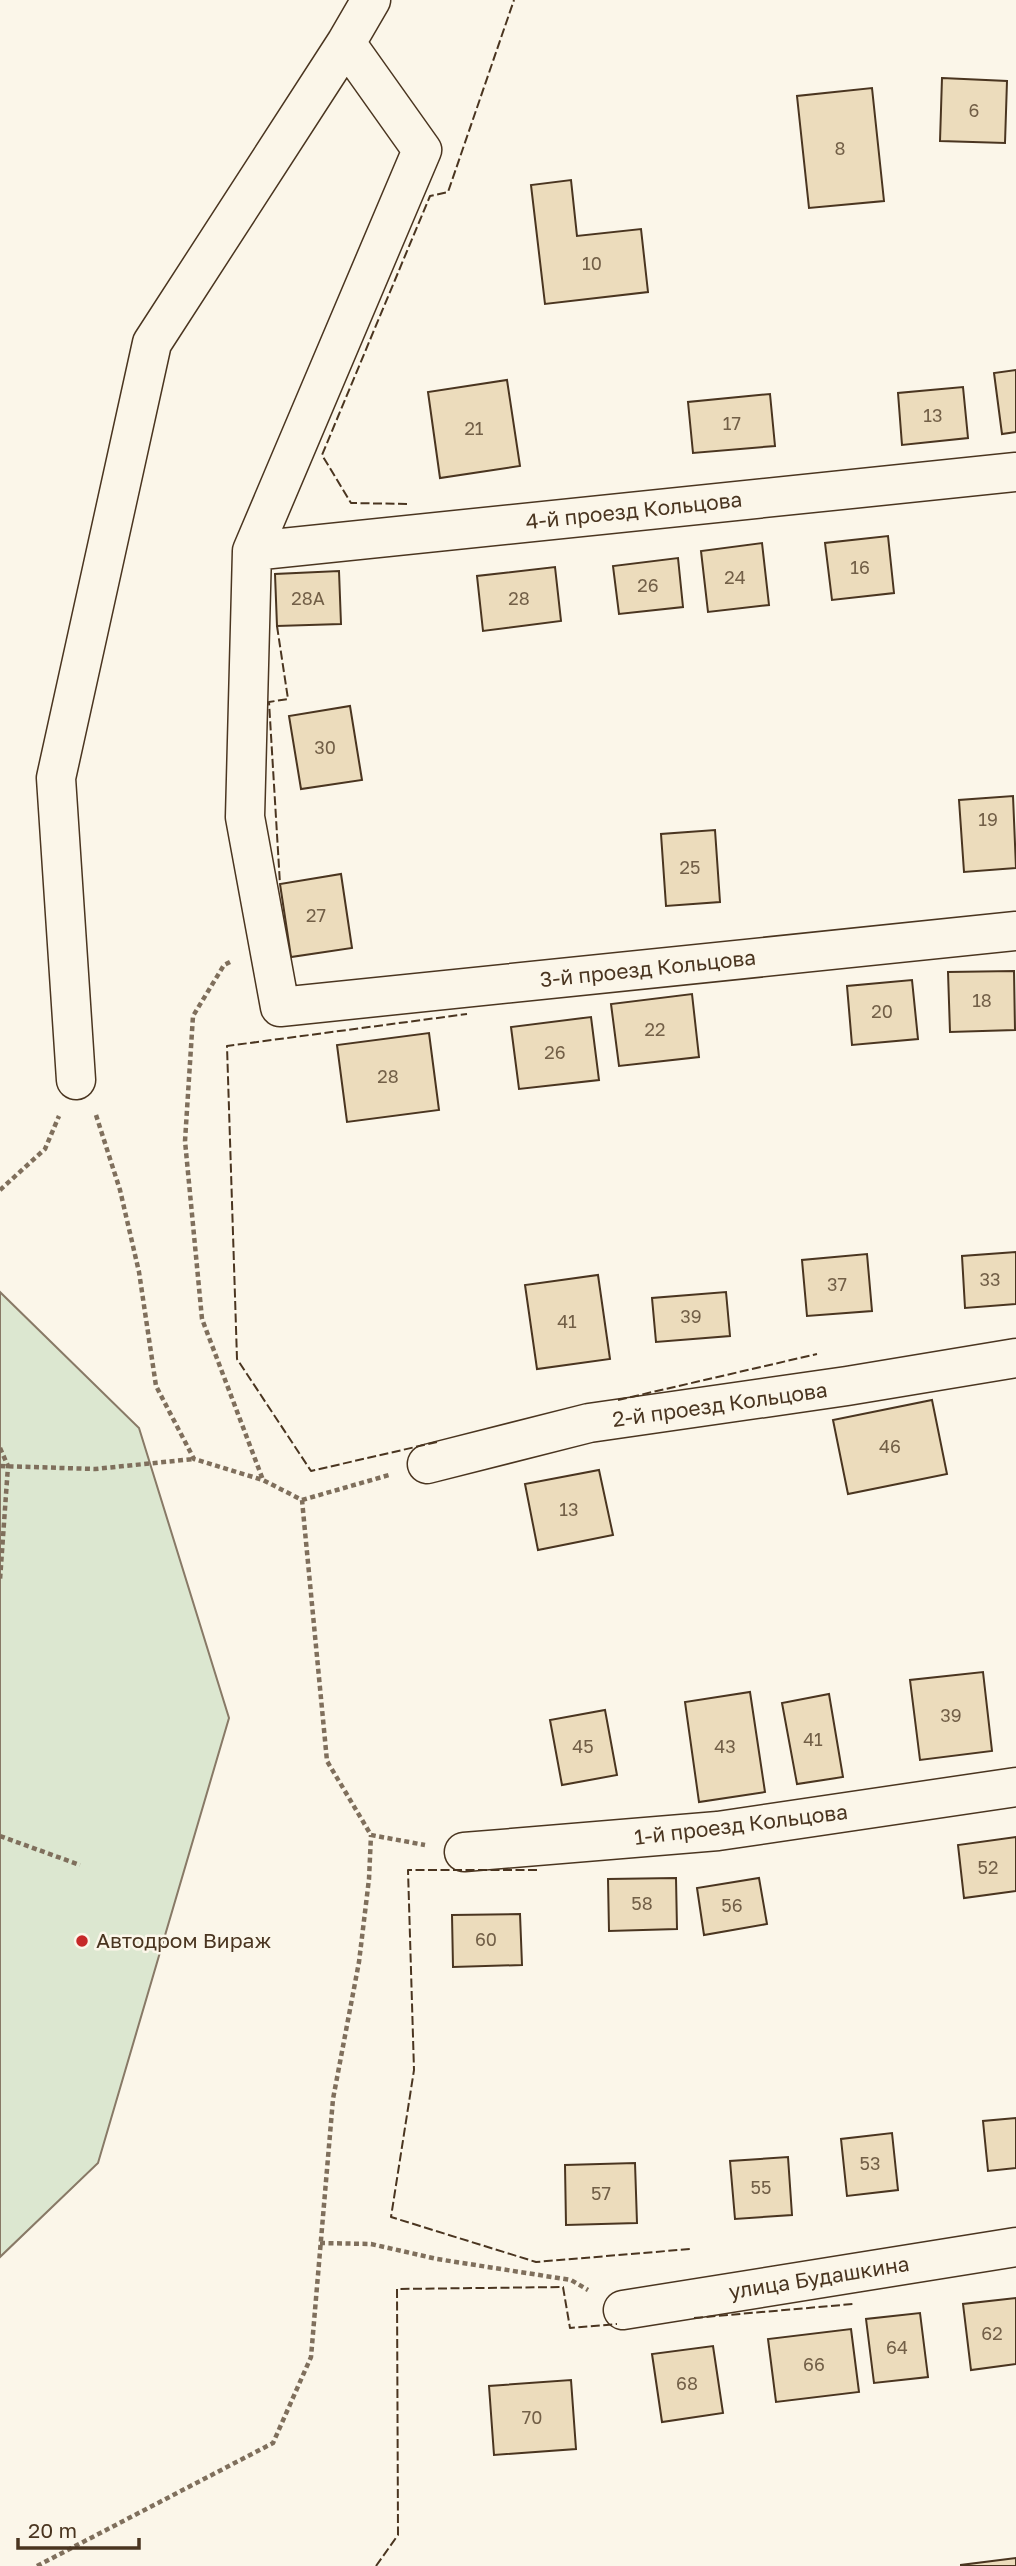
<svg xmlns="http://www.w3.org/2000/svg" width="1016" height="2566" viewBox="0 0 1016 2566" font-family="'Golos Text',sans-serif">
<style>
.green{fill:#dce7d0;stroke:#887966;stroke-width:2}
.building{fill:#ecdcbc;stroke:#4a3520;stroke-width:2}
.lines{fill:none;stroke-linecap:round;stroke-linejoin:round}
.minor-casing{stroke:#4a3520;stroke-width:41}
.path{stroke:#7f6f5c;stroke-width:4.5;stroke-dasharray:5 3.5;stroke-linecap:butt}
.minor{stroke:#fbf6e9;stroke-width:38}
.fence{stroke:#4a3520;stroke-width:2;stroke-dasharray:9 3.5;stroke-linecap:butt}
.poi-dot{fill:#c62828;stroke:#fbf6e9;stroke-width:2.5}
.labels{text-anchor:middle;stroke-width:5;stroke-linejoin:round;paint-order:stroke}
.number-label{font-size:18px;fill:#725f47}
.street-label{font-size:21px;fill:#4a3520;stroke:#fbf6e9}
.poi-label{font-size:21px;fill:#4a3520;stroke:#fbf6e9;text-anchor:start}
</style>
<rect width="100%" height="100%" fill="#fbf6e9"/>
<path class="green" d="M0 1292 139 1428 229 1718 98 2163 0 2257Z"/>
<path class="building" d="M942 78 1007 81 1005 143 940 141Z
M872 88 884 201 809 208 797 96Z
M571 180 577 236 641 229 648 292 545 304 531 185Z
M1016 370V432L1002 434 994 373Z
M507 380 520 466 440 478 428 392Z
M963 387 968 438 902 445 898 393Z
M770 394 775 446 693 453 688 402Z
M888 536 894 593 832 600 825 543Z
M762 543 769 605 708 612 701 551Z
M678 558 683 607 619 614 613 566Z
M555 567 561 621 483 631 477 576Z
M339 571 341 624 277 626 275 574Z
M350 706 362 780 301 789 289 716Z
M1013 796 1016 868 964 872 959 800Z
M715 830 720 902 666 906 661 834Z
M341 874 352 948 291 957 280 884Z
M1014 971 1015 1030 950 1032 948 972Z
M912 980 918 1039 852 1045 847 986Z
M692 994 699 1057 619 1066 611 1004Z
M591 1017 599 1080 519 1089 511 1027Z
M429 1033 439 1110 347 1122 337 1045Z
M1016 1252V1304L965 1308 962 1256Z
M867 1254 872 1311 807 1316 802 1260Z
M598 1275 610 1359 537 1369 525 1285Z
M726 1292 730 1336 656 1342 652 1298Z
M932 1400 947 1474 848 1494 833 1420Z
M599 1470 613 1535 538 1550 525 1484Z
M983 1672 992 1751 920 1760 910 1680Z
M750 1692 765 1792 699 1802 685 1702Z
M829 1694 843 1777 797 1784 782 1703Z
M605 1710 617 1775 562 1785 550 1720Z
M1016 1837V1891L964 1898 958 1845Z
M676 1878 677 1929 609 1931 608 1879Z
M759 1878 767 1924 704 1935 697 1888Z
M520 1914 522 1965 453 1967 452 1915Z
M1016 2118V2168L988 2171 983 2121Z
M892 2133 898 2190 847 2196 841 2139Z
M788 2157 792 2215 735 2219 730 2161Z
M635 2163 637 2223 566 2225 565 2165Z
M1016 2298V2364L971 2370 963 2304Z
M920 2313 928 2377 874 2383 866 2319Z
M851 2329 859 2392 776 2402 768 2339Z
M713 2346 723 2413 662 2422 652 2354Z
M571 2380 576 2449 494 2455 489 2386Z
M1016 2558V2566H961V2565Z"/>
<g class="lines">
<defs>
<path id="minor" d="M346 43 422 150 252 551 245 817 280 1007 1016 931
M252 551 1016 472
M76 1080 56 778 152 343 346 43 371 0
M427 1464 589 1423 847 1386 1016 1358
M464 1852 718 1831 1016 1787
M623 2310 1016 2247"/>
</defs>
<use href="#minor" class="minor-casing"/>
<path class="path" d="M230 962 224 965 193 1016 185 1141 202 1319 263 1480
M96 1115 120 1190 139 1272 156 1386 194 1459 263 1480 302 1500 327 1761 371 1835 425 1845
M0 1190 45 1149 59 1116
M0 1448 8 1466 0 1580
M0 1466 95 1469 194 1459
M302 1500 389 1475
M0 1836 80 1865
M320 2243 371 2244 437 2259 571 2280 588 2290
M37 2566 273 2443 311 2357 333 2099 359 1962 369 1879 371 1835"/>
<use href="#minor" class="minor"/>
<path class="fence" d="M407 504 351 503 322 455 430 196 448 192 514 0
M277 626 288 699 269 702 280 884
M618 1400 817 1354
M437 1442 311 1471 237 1359 227 1046 467 1014
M537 1870H408L414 2070 391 2217 536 2262 690 2249
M694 2318 853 2304
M376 2566 398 2535 397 2289 563 2287 570 2328 617 2324"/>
</g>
<circle class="poi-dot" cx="82" cy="1941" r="7"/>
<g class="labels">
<g class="number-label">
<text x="974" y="117">6</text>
<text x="840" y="155">8</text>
<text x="592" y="270">10</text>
<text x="933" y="422">13</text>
<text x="732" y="430">17</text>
<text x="474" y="435">21</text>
<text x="860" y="574">16</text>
<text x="735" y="584">24</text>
<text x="648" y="592">26</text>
<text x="308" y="605">28А</text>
<text x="519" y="605">28</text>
<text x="325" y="754">30</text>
<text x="988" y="826">19</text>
<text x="690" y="874">25</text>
<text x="316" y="922">27</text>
<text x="982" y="1007">18</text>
<text x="882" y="1018">20</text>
<text x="655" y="1036">22</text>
<text x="555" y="1059">26</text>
<text x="388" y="1083">28</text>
<text x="990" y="1286">33</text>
<text x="837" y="1291">37</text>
<text x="691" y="1323">39</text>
<text x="567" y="1328">41</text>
<text x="890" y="1453">46</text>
<text x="569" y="1516">13</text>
<text x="951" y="1722">39</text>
<text x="813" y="1746">41</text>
<text x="583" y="1753">45</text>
<text x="725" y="1753">43</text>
<text x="988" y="1874">52</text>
<text x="642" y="1910">58</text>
<text x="732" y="1912">56</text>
<text x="486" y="1946">60</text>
<text x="870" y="2170">53</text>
<text x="761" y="2194">55</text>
<text x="601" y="2200">57</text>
<text x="992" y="2340">62</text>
<text x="897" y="2354">64</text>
<text x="814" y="2371">66</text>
<text x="687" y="2390">68</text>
<text x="532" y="2424">70</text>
</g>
<g class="street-label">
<text transform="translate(634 511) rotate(-6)" y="7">4-й проезд Кольцова</text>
<text transform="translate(648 969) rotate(-6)" y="7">3-й проезд Кольцова</text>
<text transform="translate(720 1405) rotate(-8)" y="7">2-й проезд Кольцова</text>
<text transform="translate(741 1825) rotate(-7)" y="7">1-й проезд Кольцова</text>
<text transform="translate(819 2278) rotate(-9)" y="7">улица Будашкина</text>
</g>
<g class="poi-label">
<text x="96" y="1948">Автодром Вираж</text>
</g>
</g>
<path d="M18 2538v10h121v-10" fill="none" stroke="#4a3520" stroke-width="3.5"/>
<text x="28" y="2538" font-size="21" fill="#4a3520" stroke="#fbf6e9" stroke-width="5" paint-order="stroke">20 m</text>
</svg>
